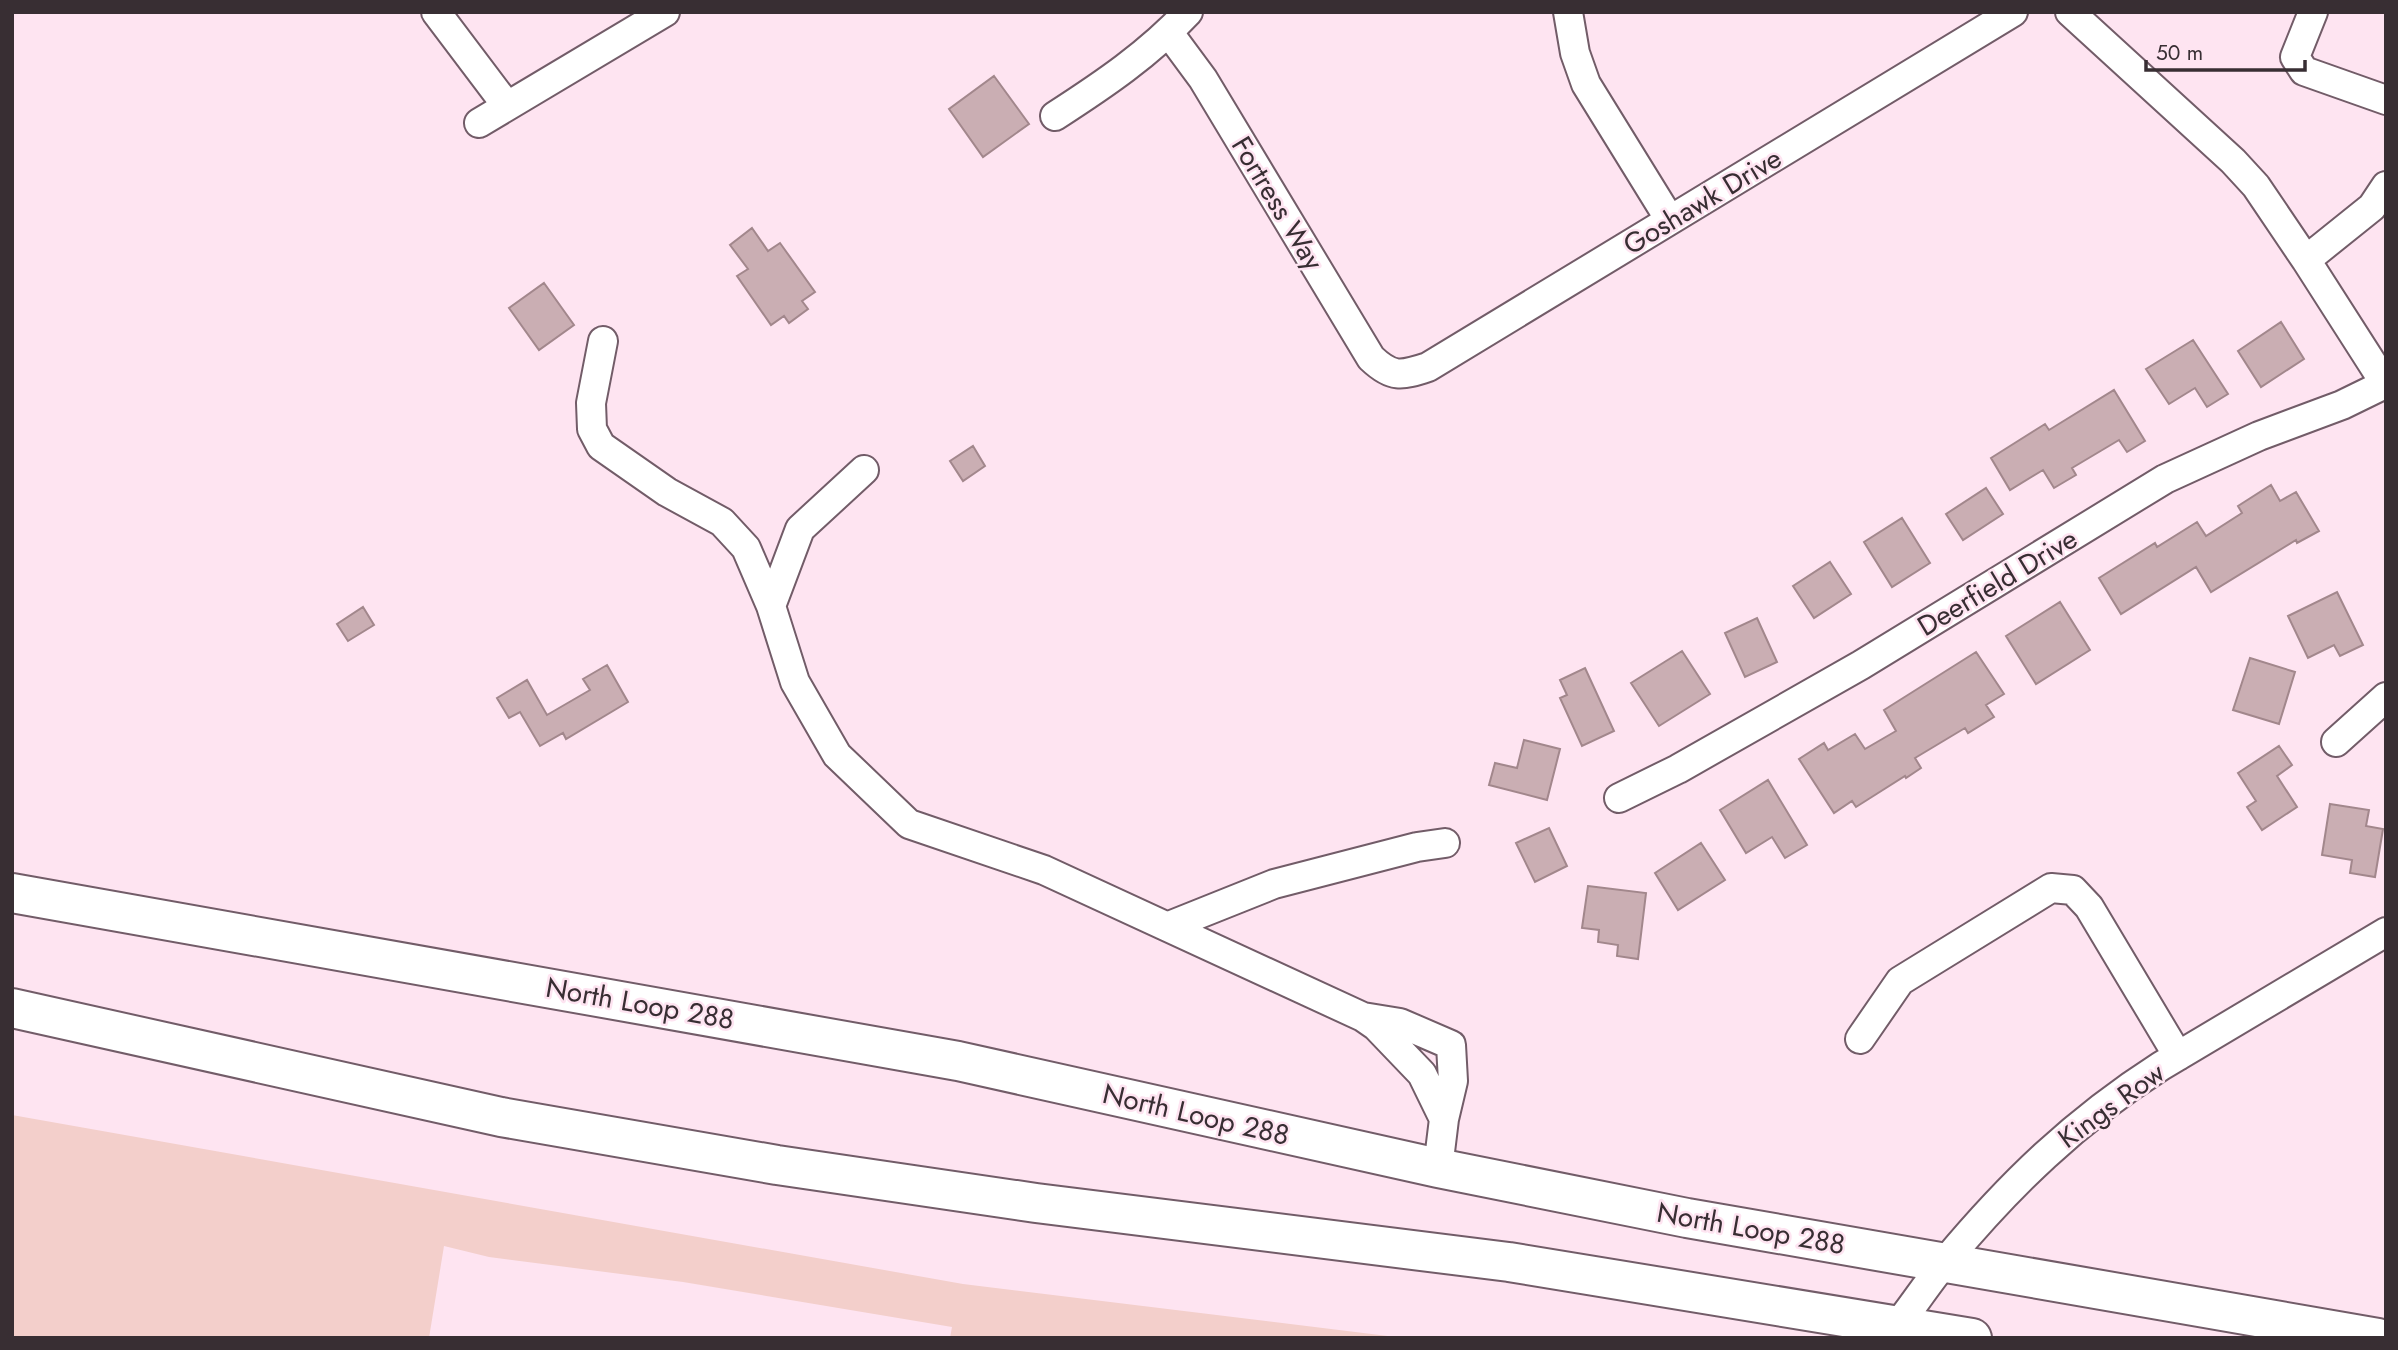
<svg xmlns="http://www.w3.org/2000/svg" width="2398" height="1350" viewBox="0 0 2398 1350" font-family="Jost,sans-serif">
<style>
.green{fill:#f3cfcb}
.building{fill:#caaeb3;stroke:#a2878c;stroke-width:2}
.lines{fill:none;stroke-linecap:round;stroke-linejoin:round}
.minor-casing{stroke:#725c68;stroke-width:32}
.highway-casing{stroke:#725c68;stroke-width:42}
.minor{stroke:#fff;stroke-width:28}
.highway{stroke:#fff;stroke-width:38}
.labels{text-anchor:middle;stroke-width:5;stroke-linejoin:round;paint-order:stroke}
.street-label{font-size:28px;fill:#382e33;stroke:#fee4f1}
</style>
<rect width="100%" height="100%" fill="#fee4f1"/>
<path class="green" d="M12 1115 963 1284 1404 1338H950L952 1327 683 1282 489 1257 444 1246 429 1338H12Z"/>
<path class="building" d="M994 76 1029 124 983 157 949 109Z
M752 228 768 251 780 243 815 292 802 301 808 309 789 323 784 316 771 325 737 276 748 269 730 245Z
M544 283 574 325 539 350 509 308Z
M2281 322 2304 359 2261 387 2238 351Z
M2193 340 2228 394 2207 407 2195 388 2169 404 2146 369Z
M2114 390 2145 441 2127 452 2119 440 2072 468 2076 475 2054 488 2043 470 2010 490 1991 458 2045 424 2049 430Z
M973 446 985 466 963 481 950 461Z
M2271 485 2280 501 2296 492 2319 531 2297 543 2296 540 2211 592 2196 567 2121 614 2099 578 2155 543 2157 547 2197 522 2206 536 2242 513 2238 506Z
M1986 488 2003 514 1963 540 1946 514Z
M1902 518 1930 563 1892 587 1864 542Z
M1830 562 1851 594 1814 618 1793 586Z
M2337 592 2363 645 2340 656 2334 645 2308 658 2288 616Z
M2060 602 2090 650 2036 684 2006 636Z
M363 607 374 625 348 641 337 624Z
M1757 618 1777 662 1745 677 1725 633Z
M1682 651 1710 694 1659 726 1631 683Z
M1976 652 2004 694 1986 705 1994 717 1968 733 1965 728 1915 758 1921 768 1906 778 1905 776 1856 807 1852 801 1834 813 1799 759 1824 743 1828 750 1855 734 1865 749 1896 731 1884 710Z
M2250 658 2295 672 2279 724 2233 710Z
M607 665 628 702 566 739 563 733 540 746 520 712 509 718 497 698 527 680 547 715 590 690 583 679Z
M1585 668 1614 731 1582 746 1560 698 1567 695 1560 680Z
M1524 740 1560 749 1547 800 1489 785 1495 763 1517 768Z
M2279 746 2292 765 2277 776 2297 807 2262 830 2247 807 2256 801 2238 773Z
M1768 780 1807 845 1785 858 1772 837 1746 853 1720 810Z
M2330 804 2369 810 2366 826 2383 829 2375 877 2350 873 2352 860 2322 855Z
M1549 828 1567 866 1535 882 1516 843Z
M1701 843 1725 880 1678 910 1655 873Z
M1588 886 1646 893 1638 959 1617 956 1618 945 1598 942 1599 930 1582 928Z"/>
<g class="lines">
<defs>
<path id="minor" d="M436 12 507 106
M1568 12 1575 53 1586 84 1670 220
M2070 12 2233 161 2256 186 2306 260 2386 385
M2313 12 2295 57 2304 71 2386 100
M1169 33 1203 79 1371 358C1392 378 1401 376 1428 367L2013 12
M1055 116C1103 85 1149 54 1188 12
M479 123 665 12
M2306 260 2372 207 2386 186
M603 341 591 403 592 429 601 446 667 492 722 522 746 548 771 606
M864 470 800 529 771 606 795 682 837 755 909 824 1044 870 1363 1017 1376 1026 1422 1074 1444 1119 1438 1168
M2336 742 2386 697
M1619 798 1678 769 1861 665 2165 479 2259 436 2342 405 2385 384
M1169 926 1274 884 1417 847 1445 843
M1363 1017 1400 1023 1451 1045 1453 1081 1444 1119
M1860 1039 1900 981 2051 888 2073 890 2089 907 2178 1056
M1887 1338C1908 1314 1925 1286 1945 1262 2010 1184 2075 1121 2161 1066L2386 932"/>
<path id="highway" d="M12 893 958 1061 1438 1168 1687 1218 2378 1338
M12 1008 501 1117 777 1165 1036 1203 1509 1262 1972 1338"/>
</defs>
<use href="#minor" class="minor-casing"/>
<use href="#highway" class="highway-casing"/>
<use href="#minor" class="minor"/>
<use href="#highway" class="highway"/>
</g>
<g class="labels">
<g class="street-label">
<text transform="translate(1702 201) rotate(-31)" y="10">Goshawk Drive</text>
<text transform="translate(1278 203) rotate(59)" y="10">Fortress Way</text>
<text transform="translate(1997 582) rotate(-31)" y="10">Deerfield Drive</text>
<text transform="translate(640 1003) rotate(10)" y="10">North Loop 288</text>
<text transform="translate(2111 1105) rotate(-36)" y="10">Kings Row</text>
<text transform="translate(1196 1114) rotate(13)" y="10">North Loop 288</text>
<text transform="translate(1751 1228) rotate(10)" y="10">North Loop 288</text>
</g>
</g>
<rect width="2398" height="1350" fill="none" stroke="#382e33" stroke-width="28"/>
<path d="M2146 60v10h159v-10" fill="none" stroke="#382e33" stroke-width="3.5"/>
<text x="2156" y="60" font-size="21" fill="#382e33" stroke="#fee4f1" stroke-width="5" paint-order="stroke">50 m</text>
</svg>
